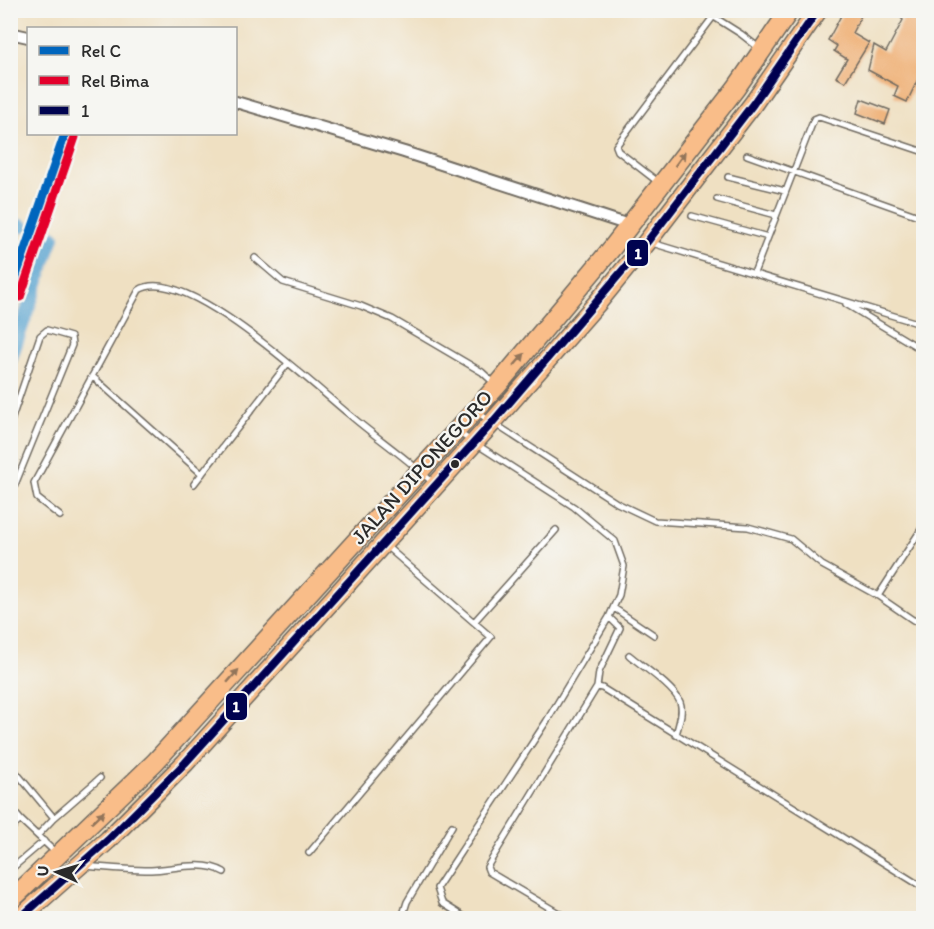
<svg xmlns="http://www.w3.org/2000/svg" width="934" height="929" viewBox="0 0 934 929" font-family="Itim,sans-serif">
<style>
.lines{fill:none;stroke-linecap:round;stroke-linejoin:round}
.canal{stroke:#57a2cf;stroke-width:14}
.building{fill:#efad71}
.service-casing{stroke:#706a60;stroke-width:8}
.minor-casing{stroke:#706a60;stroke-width:14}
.trunk-casing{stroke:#706a60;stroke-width:21}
.service{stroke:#fff;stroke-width:5}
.minor{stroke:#fff;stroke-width:10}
.trunk{stroke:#f9bd89;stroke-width:18}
.bus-1-casing{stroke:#f6f6f2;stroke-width:12}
.bus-1{stroke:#000350;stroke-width:8}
.rail-1-casing{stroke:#f6f6f2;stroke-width:14}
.rail-2-casing{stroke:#f6f6f2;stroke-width:14}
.rail-1{stroke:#0065bd;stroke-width:9}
.rail-2{stroke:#e4002b;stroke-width:9}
.oneway{fill:#92745a}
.bus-dot{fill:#2b2b2b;stroke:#f6f6f2;stroke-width:2}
.labels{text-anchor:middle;stroke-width:4.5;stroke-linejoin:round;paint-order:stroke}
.street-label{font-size:21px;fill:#2b2b2b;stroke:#f6f6f2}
.line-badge{stroke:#f6f6f2;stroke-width:2}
.badge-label{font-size:16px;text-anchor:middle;font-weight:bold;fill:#fff}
</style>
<rect width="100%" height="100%" fill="#f6f6f2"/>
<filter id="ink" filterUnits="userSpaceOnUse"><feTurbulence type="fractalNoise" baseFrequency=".0167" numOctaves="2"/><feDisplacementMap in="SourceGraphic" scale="12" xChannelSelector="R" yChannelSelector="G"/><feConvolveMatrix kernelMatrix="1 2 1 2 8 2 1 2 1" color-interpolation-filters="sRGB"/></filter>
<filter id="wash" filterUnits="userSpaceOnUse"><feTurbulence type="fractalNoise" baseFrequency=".008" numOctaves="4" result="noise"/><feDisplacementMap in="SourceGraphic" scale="24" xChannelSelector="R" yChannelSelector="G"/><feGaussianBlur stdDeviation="1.35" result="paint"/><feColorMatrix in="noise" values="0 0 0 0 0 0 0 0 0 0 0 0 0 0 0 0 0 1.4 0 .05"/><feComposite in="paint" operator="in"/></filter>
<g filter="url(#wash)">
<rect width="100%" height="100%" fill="#efe0c2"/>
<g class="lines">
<path class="canal" d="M10 227 22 226
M10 360 53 237"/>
</g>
<g id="blocks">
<path class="building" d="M844 10H864L852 33 869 43 845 82 836 77 847 59 834 51 837 46 828 40Z
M904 10H911L924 17V75L919 83 917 81 907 102 894 96 898 86 868 70 874 45 886 52 903 20 901 18Z
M861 99 890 110 885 124 857 113Z"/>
</g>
</g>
<g filter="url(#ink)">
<use href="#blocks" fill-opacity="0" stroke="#706a60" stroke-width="1.5"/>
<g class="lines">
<defs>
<path id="service" d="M703 10 741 34 759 48
M747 155 924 218
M728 177 785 191
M658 182 618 151 616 146 713 17
M717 199 776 215
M692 216 768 237
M652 243 924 325
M255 258 283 282 361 306 392 319 482 372 495 384
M754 273 814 119 819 117 924 152
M846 304 924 351
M92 376 202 474
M478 413 617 503 655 521 748 527 791 539 822 565 878 596 913 620 917 621 924 616
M10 424 40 336 47 330 71 337 72 345 10 497
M459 433 574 507 615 541 624 566 619 595 609 617 546 722 437 888 442 903 466 918
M194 484 288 363
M60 516 37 498 34 483 139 290C183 261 316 388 351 416 378 439 407 458 432 482
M878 596 924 525
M614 608 654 635
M474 622 556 530
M629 655C642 666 674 687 680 702 684 712 678 725 676 735
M597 687 602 688 924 888
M10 765 54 818 38 835
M10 807 21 820 10 829
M54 818 100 778
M21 820 57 854
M309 853 491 637 386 546
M85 866C107 868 129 870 151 870 175 869 202 860 224 872
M10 870 44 841
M402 918 407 902 452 826
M567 918 489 872 487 867 597 687 599 672 620 628 609 617"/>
<path id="minor" d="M10 33 28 37
M236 102 404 152 629 225"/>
<path id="trunk" d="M10 901 155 762 497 386 612 248 736 88 790 10
M20 918 108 840 185 763 491 424 598 302 647 242 753 104 818 10"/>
</defs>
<use href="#service" class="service-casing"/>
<use href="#minor" class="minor-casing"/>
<use href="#trunk" class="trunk-casing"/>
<use href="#service" class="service"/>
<use href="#minor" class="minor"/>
<use href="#trunk" class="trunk"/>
<defs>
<path id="bus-1" d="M20 918 108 840 185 763 491 424 647 242 753 104 818 10"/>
</defs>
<use href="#bus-1" class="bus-1-casing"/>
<use href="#bus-1" class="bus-1"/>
<defs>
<path id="rail-1" d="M10 293 65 134"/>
<path id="rail-2" d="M20 297 75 137"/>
</defs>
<use href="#rail-1" class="rail-1-casing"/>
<use href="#rail-2" class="rail-2-casing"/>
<use href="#rail-1" class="rail-1"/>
<use href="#rail-2" class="rail-2"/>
</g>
<defs><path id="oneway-solid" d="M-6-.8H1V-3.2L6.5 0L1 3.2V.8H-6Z" transform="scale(1.5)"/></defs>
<g class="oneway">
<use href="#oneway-solid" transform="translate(680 159) rotate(-54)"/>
<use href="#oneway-solid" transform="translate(519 360) rotate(-49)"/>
<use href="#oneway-solid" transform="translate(233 676) rotate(-49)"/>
<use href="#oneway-solid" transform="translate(98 817) rotate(-44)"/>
</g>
</g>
<circle class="bus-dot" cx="455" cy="464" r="5"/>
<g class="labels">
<g class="street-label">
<text transform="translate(422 467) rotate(-48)" y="7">JALAN DIPONEGORO</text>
</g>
</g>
<g class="line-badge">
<rect x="626" y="239" width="23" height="28" rx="6" fill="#000350"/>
<rect x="225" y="692" width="23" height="29" rx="6" fill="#000350"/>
</g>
<g class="badge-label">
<text x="638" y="259">1</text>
<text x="236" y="712">1</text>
</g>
<rect width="934" height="929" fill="none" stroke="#f6f6f2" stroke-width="36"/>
<rect x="27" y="27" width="210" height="108" fill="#f6f6f2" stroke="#a5a5a2" stroke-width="1.5"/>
<rect x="39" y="46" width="30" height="9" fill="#0065bd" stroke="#a5a5a2" stroke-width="1.5"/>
<text x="81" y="57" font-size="18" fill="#2b2b2b">Rel C</text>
<rect x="39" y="76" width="30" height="9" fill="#e4002b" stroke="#a5a5a2" stroke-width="1.5"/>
<text x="81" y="87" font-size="18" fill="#2b2b2b">Rel Bima</text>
<rect x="39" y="106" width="30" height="9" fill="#000350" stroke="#a5a5a2" stroke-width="1.5"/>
<text x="81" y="117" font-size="18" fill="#2b2b2b">1</text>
<g transform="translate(57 872) rotate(274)" stroke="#f6f6f2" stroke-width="4.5" paint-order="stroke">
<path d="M0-4.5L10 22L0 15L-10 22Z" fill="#2b2b2b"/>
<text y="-9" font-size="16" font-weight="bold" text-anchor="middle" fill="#2b2b2b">U</text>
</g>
</svg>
